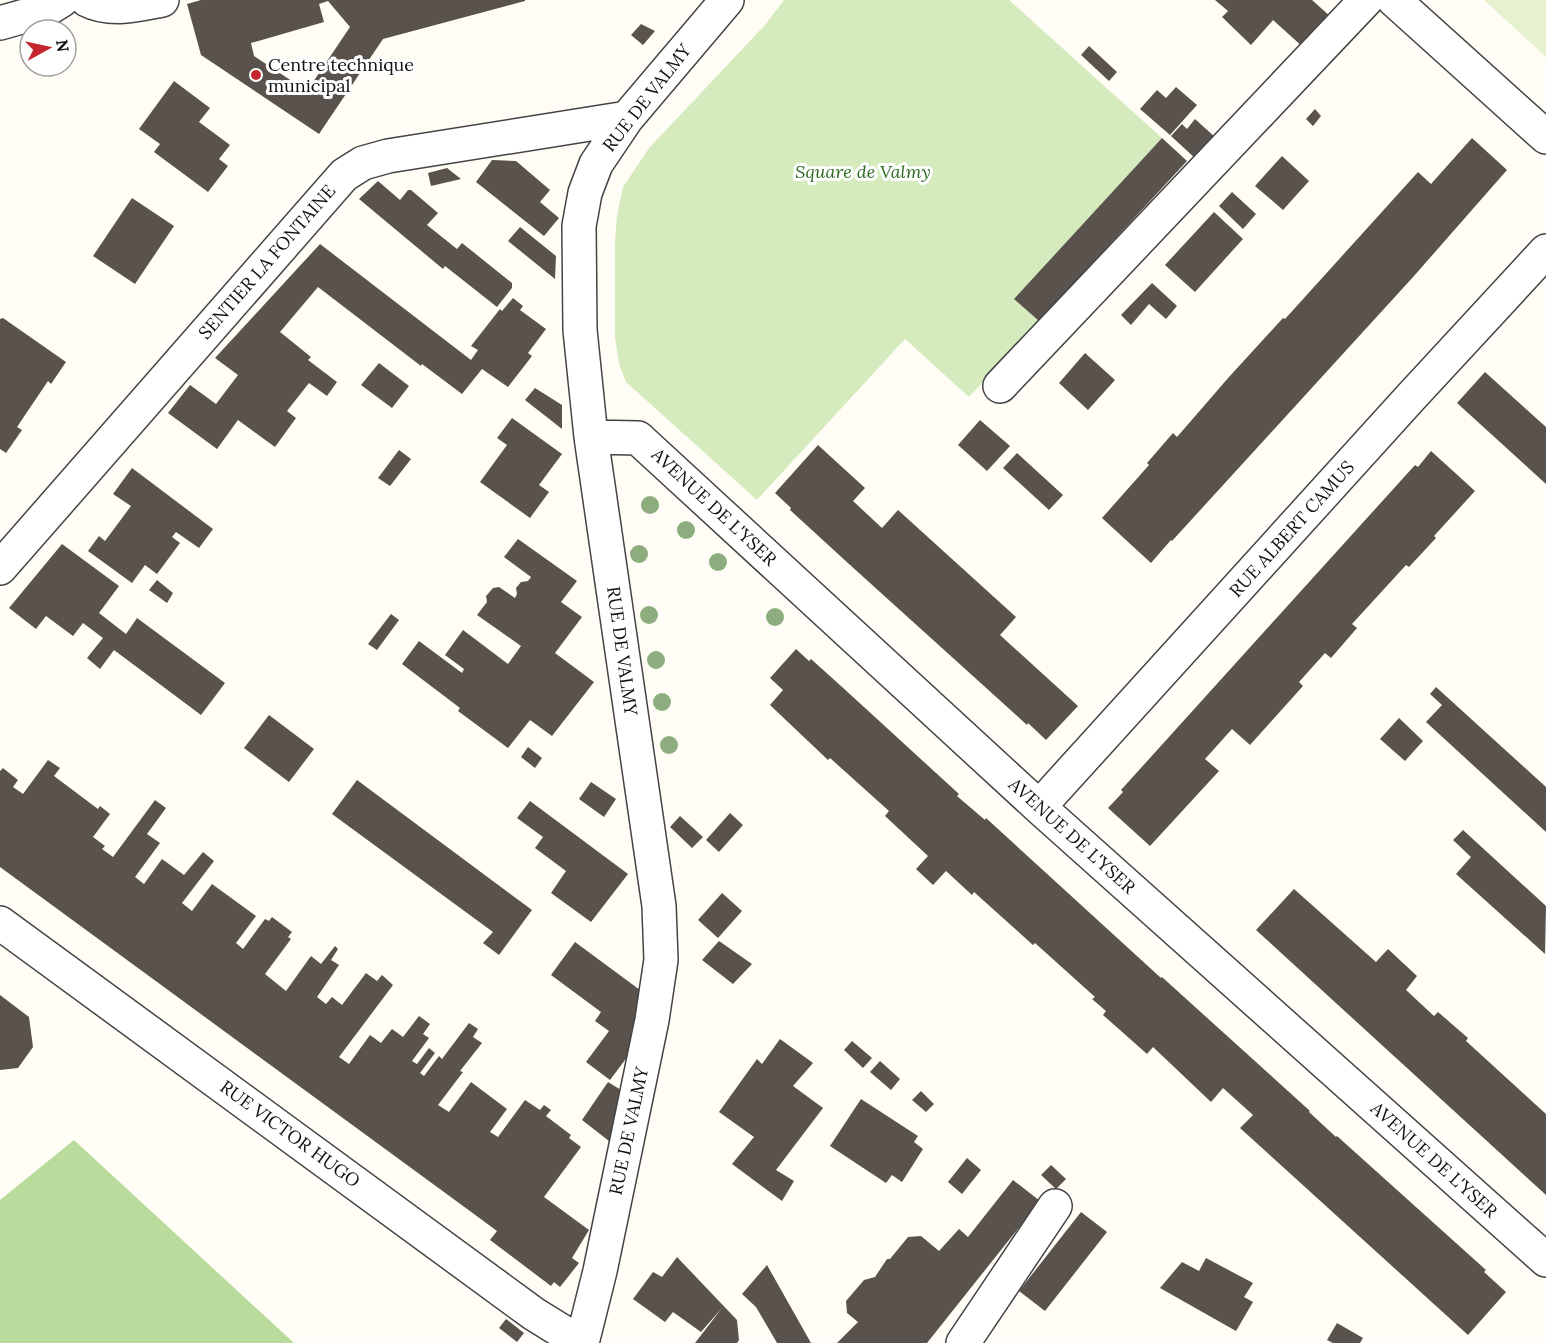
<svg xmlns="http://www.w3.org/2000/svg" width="1546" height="1343" viewBox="0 0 1546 1343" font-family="Lora,serif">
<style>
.green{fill:#d5ebbd}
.forest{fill:#b9dc9c}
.pitch{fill:#e6f2cf}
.building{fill:#5a524d;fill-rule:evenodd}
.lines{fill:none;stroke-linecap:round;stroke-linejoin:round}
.minor-casing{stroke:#444;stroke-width:36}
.minor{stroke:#fff;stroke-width:33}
.tree{fill:#8dad7f}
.poi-dot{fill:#c4262e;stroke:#fff;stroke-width:2}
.labels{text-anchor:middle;stroke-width:6;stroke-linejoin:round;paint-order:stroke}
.poi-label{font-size:18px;fill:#111;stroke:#fff;text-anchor:start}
.street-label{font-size:18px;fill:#111;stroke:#fff}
.park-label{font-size:18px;font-style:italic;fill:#2f6b1f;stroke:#fff}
</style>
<rect width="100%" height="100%" fill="#fffdf5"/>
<path class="green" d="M784 0H1009L1162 138 1015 299 1039 321 969 397 905 339 757 500 626 382 619 364 615 337V242L617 215 623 187 649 148 765 25Z"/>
<path class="forest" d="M74 1140 294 1343H0V1200Z"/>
<path class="pitch" d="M1484 0H1546V57Z"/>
<path class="building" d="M201 0H525V1L383 39 319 134 201 55 187 4ZM328 1 350 27 307 91 254 56 251 43 324 22 319 4Z
M1215 0H1312L1331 17 1304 48 1273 20 1251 45 1222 17 1228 11Z
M641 24 655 31 643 45 631 35Z
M1089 46 1117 72 1109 81 1081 55Z
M174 81 210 108 199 122 230 145 219 159 228 166 208 192 154 152 160 144 139 129Z
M1176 87 1197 105 1170 135 1140 109 1157 90 1166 98Z
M1315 109 1321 116 1313 126 1306 119Z
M1195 119 1216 138 1196 159 1171 136 1182 124 1187 129Z
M1162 138 1187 161 1039 321 1014 299Z
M1472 138 1507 170 1414 276 1172 541 1171 540 1151 563 1102 518 1149 465 1147 463 1173 433 1177 437 1229 377 1283 318 1285 319 1418 172 1431 184Z
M1282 156 1309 181 1283 210 1255 186Z
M492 160 516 161 550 190 540 202 559 218 544 236 476 182Z
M447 168 461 179 431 186 428 173Z
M378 181 400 200 408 190H411L438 213 427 225 457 249 462 243 512 283V288L497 307 445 266 443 269 359 199Z
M1232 192 1256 214 1243 229 1219 206Z
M132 198 174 226 135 284 93 256Z
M1214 212 1243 239 1195 292 1165 265Z
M520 227 556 256 555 279 508 241Z
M320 244 471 360 478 350 471 346 500 309 502 311 513 298 523 306 520 310 546 329 528 353 532 356 508 387 482 369 462 394 422 364 421 366 318 287 280 332 311 357 308 360 337 382 327 396 309 383 287 411 296 418 275 447 238 420 217 449 168 413 190 385 216 404 238 375 215 358Z
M1152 283 1177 306 1166 319 1149 304 1131 325 1121 315Z
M3 318 66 362 51 384 48 381 17 427 22 430 6 453 0 449V319Z
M1085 353 1115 380 1088 410 1059 383Z
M379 363 409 386 392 408 361 385Z
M1485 372 1546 427V484L1457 403Z
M535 388 562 405V429L525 400Z
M512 418 562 454 539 485 549 492 530 518 480 482 507 445 497 438Z
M980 420 1010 446 987 471 958 445Z
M818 445 865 488 853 501 882 528 898 510 1016 617 1000 635 1078 706 1046 740 1028 723 1027 725 849 564 790 510 791 508 775 493Z
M399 450 411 459 390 486 378 478Z
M1431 451 1475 491 1434 536 1436 538 1409 567 1406 565 1352 624 1357 628 1331 658 1325 653 1299 682 1303 686 1250 745 1232 729 1205 759 1219 771 1150 846 1108 808 1123 792 1121 790 1415 465 1418 467Z
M1017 453 1063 495 1049 510 1003 468Z
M132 468 213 529 199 548 176 532 172 537 180 543 157 574 145 565 132 583 88 551 99 536 105 541 131 506 113 494Z
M518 539 577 581 561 602 582 617 555 653 594 682 552 736 530 720 508 748 458 711 460 708 402 664 419 641 462 673 464 669 445 655 463 630 508 664 521 646 477 615 487 602 486 596 493 588 499 587 515 598 517 594 516 588 521 582 528 581 531 577 504 557Z
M62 544 119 586 99 613 126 634 137 618 225 683 201 715 114 650 100 669 87 658 103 638 83 623 73 636 46 616 36 629 9 608Z
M157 580 173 593 167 603 149 590Z
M391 614 399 620 377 650 368 644Z
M796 649 809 661 811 659 841 686 959 794 957 796 985 820 986 818 1161 978 1162 977 1310 1111 1309 1112 1336 1137 1337 1136 1486 1270 1484 1272 1506 1292 1468 1335 1240 1128 1253 1115 1223 1088 1211 1102 1153 1047 1147 1054 1103 1015 1106 1011 1092 999 1095 997 1035 943 1033 945 974 892 972 895 946 871 933 885 916 869 928 856 885 816 889 811 830 758 828 760 770 705 783 690 770 678Z
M1436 687 1546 787V832L1426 722 1442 705 1430 694Z
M269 715 314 749 289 782 244 748Z
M1399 718 1423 741 1405 761 1380 739Z
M528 747 542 758 535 768 521 757Z
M48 760 60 768 54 776 98 809 100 806 110 814 93 837 105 846 102 849 113 857 155 800 166 808 147 834 160 843 135 877 144 884 162 859 184 875 203 852 214 861 182 903 192 911 212 884 256 916 236 943 243 949 265 919 269 921 272 917 292 932 288 937 291 939 265 974 286 991 311 956 321 964 335 946 338 949 331 960 339 965 317 997 326 1004 332 997 342 1005 366 973 377 981 382 975 393 985 339 1057 349 1064 370 1035 381 1043 392 1029 403 1037 419 1016 430 1024 423 1034 429 1038 412 1061 417 1064 429 1048 435 1053 420 1073 424 1076 439 1056 442 1059 469 1023 478 1029 473 1037 482 1043 460 1071 463 1072 438 1105 449 1112 471 1082 507 1109 490 1132 498 1137 525 1100 540 1110 544 1105 551 1110 546 1116 571 1135 569 1138 581 1147 544 1197 589 1230 572 1258 579 1263 560 1287 554 1282 551 1286 490 1240 497 1231 474 1214 0 867V771L3 768 18 780 13 787 23 794Z
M357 780 532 910 499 955 483 943 493 932 332 814Z
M591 782 616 799 604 817 579 799Z
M530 801 628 874 591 922 551 893 566 871 535 848 543 837 517 818Z
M730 813 743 825 719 852 706 840Z
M680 816 703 837 692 848 670 827Z
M1463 830 1546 906 1545 954 1456 874 1471 857 1453 840Z
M1294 889 1376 962 1388 949 1417 976 1406 990 1434 1016 1438 1012 1468 1038 1466 1041 1546 1114V1195L1256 930Z
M722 893 742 911 718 938 698 920Z
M719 941 752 964 733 984 702 960Z
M575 942 640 990 628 1056 610 1080 586 1062 609 1031 595 1021 601 1012 551 975Z
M0 995 29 1017 33 1047 18 1068 0 1070Z
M780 1039 813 1063 793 1086 823 1108 776 1170 794 1181 782 1201 732 1164 754 1137 719 1112 757 1059 762 1064Z
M852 1041 872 1058 863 1068 844 1050Z
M880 1061 900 1079 891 1090 870 1072Z
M608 1082 621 1090 609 1141 582 1120Z
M921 1091 934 1104 926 1112 912 1100Z
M861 1099 918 1136 914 1142 923 1149 902 1182 892 1175 886 1183 830 1146Z
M967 1158 981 1170 962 1194 948 1182Z
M1051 1165 1066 1179 1056 1189 1041 1175Z
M1013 1180 1040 1201 927 1343H837L858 1322 847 1313 846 1301 864 1280 875 1277 887 1259H890L908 1237 921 1236 939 1251 959 1229 968 1237Z
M1081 1212 1107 1232 1045 1311 1019 1291Z
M677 1257 737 1320 739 1340 737 1343H695L722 1308 701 1332 673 1312 665 1322 633 1299 653 1272 662 1277Z
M1206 1258 1253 1283 1244 1297 1253 1302 1236 1331 1160 1288 1182 1262 1199 1271Z
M767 1265 811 1343H777L756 1307 742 1294Z
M506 1319 524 1333 517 1342 499 1328Z
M1337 1323 1363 1338 1360 1343H1333L1327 1340Z"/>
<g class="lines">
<defs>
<path id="minor" d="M87 0C111 12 136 5 162 0
M1394 0 1546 137
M0 23 46 10 62 0
M1000 386 1366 0
M591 437 638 438 1039 807 1546 1260
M0 568 344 175 363 163 388 156 627 118
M1039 807 1411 397 1546 251
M0 923 534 1314 581 1343
M582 1343 600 1271 652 1020 661 960 659 906 591 437 580 330 579 226 585 193 596 164 627 118 727 0
M963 1343 1055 1206"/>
</defs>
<use href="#minor" class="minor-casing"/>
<use href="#minor" class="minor"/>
</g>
<g class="tree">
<circle cx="650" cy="505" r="9"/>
<circle cx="686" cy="530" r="9"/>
<circle cx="639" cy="554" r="9"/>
<circle cx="718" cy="562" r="9"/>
<circle cx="649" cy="615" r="9"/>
<circle cx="775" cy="617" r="9"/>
<circle cx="656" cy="660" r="9"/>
<circle cx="662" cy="702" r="9"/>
<circle cx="669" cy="745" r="9"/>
</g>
<circle class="poi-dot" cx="256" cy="75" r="6"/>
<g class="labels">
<g class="poi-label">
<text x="268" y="71">Centre technique<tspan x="268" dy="21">municipal</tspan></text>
</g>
<g class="street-label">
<text transform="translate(647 98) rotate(-52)" y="6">RUE DE VALMY</text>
<text transform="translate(267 262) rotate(-49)" y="6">SENTIER LA FONTAINE</text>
<text transform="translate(714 507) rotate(43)" y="6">AVENUE DE L'YSER</text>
<text transform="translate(1292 529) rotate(-48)" y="6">RUE ALBERT CAMUS</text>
<text transform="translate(622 651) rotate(82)" y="6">RUE DE VALMY</text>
<text transform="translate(1072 836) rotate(42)" y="6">AVENUE DE L'YSER</text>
<text transform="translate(629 1131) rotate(-78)" y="6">RUE DE VALMY</text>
<text transform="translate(290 1134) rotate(36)" y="6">RUE VICTOR HUGO</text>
<text transform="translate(1434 1160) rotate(42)" y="6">AVENUE DE L'YSER</text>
</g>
<g class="park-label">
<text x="863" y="178">Square de Valmy</text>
</g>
</g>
<g transform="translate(48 48) rotate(82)"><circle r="28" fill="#ffffff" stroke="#a0a0a0" stroke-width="1.5"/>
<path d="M0-4.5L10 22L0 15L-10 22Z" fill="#c4262e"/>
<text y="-9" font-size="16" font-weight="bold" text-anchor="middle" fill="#111111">N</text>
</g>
</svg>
